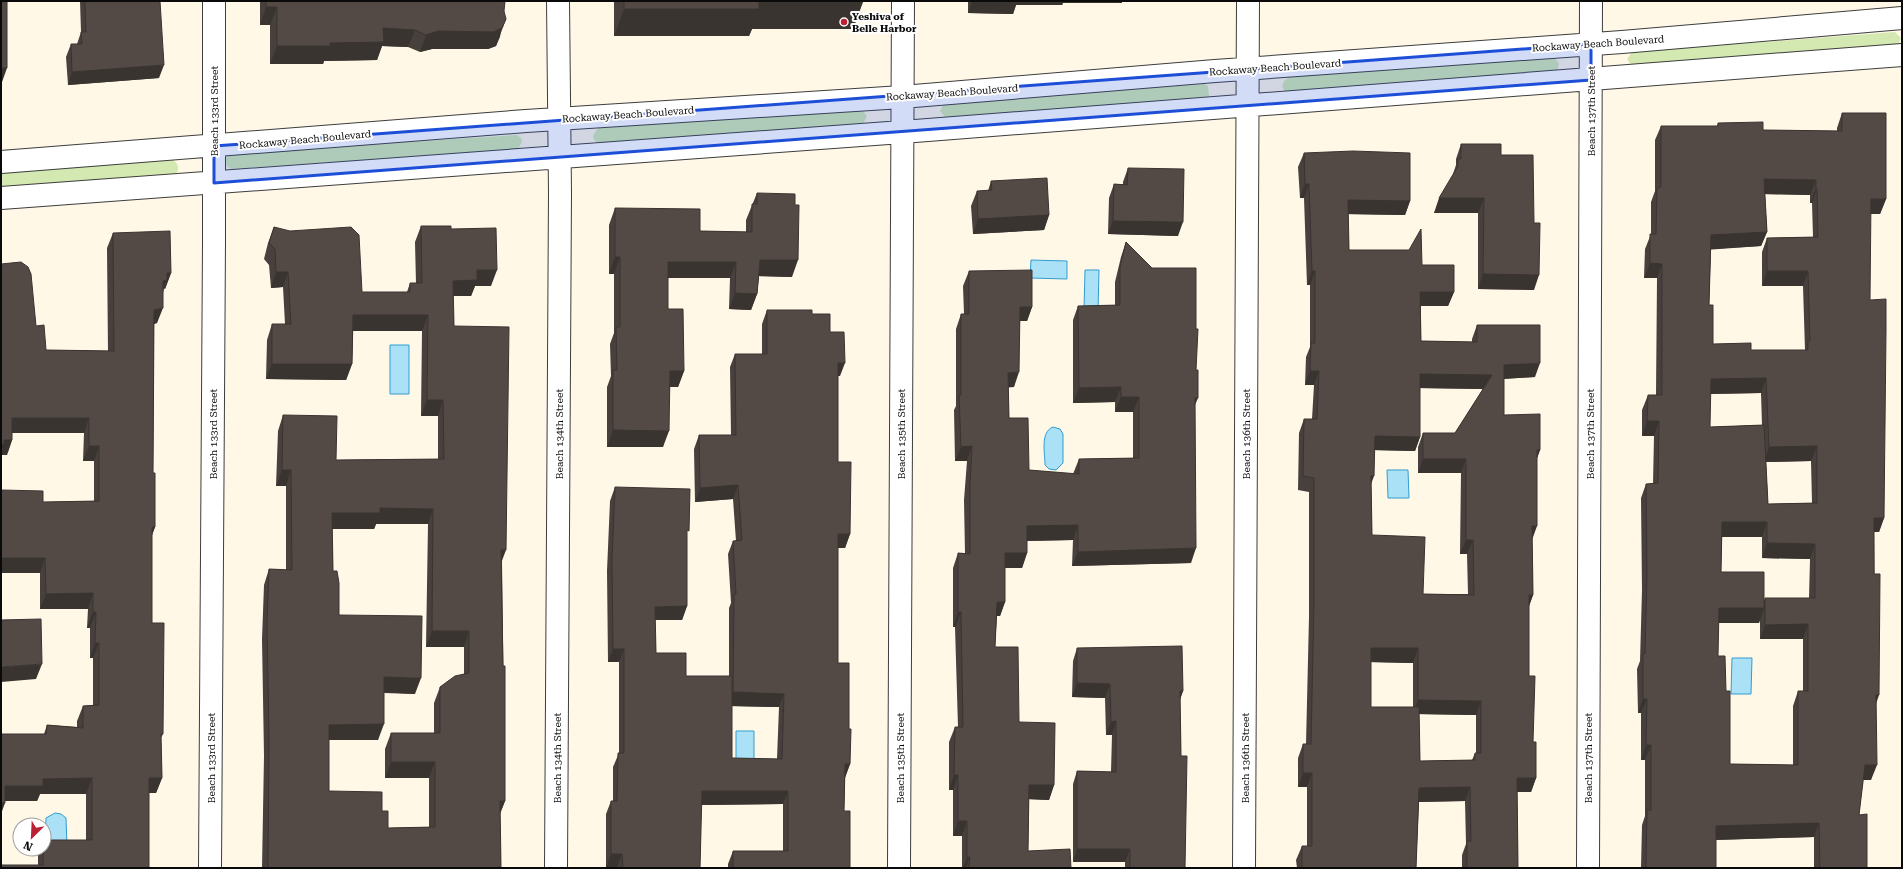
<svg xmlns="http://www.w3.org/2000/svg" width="1903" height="869" viewBox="0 0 1903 869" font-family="'Roboto Serif',serif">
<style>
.green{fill:#d3e9b1}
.water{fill:#abe1f7;stroke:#319dd0}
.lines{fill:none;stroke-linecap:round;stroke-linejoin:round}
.minor-casing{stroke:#3d3d3d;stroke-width:24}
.minor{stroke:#fff;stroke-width:22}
.wall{fill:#47403c;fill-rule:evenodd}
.shaded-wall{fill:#3a3431}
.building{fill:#534a46;stroke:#3a3431;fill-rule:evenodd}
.marked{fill:#1d4ed8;fill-opacity:0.2;stroke:#1d4ed8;stroke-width:3;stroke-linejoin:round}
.poi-dot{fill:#bc2035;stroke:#fff;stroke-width:1.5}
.labels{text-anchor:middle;stroke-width:4;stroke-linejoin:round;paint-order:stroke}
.poi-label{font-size:10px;font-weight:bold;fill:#0a0a0a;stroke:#fff;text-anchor:start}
.street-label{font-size:10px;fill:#0a0a0a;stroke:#fff}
</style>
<rect width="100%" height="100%" fill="#fff8e7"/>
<path class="green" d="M1895 32 1901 38 1897 47 1632 66 1627 59 1632 52Z
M1554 57 1559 63 1558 69 1555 73 1289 93 1284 90 1282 86 1284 81 1289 77Z
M1204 84 1208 86 1209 96 1206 99 945 117 940 111 944 103Z
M862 110 867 116 863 124 598 143 594 140 593 136 598 128Z
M517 135 521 138 522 142 518 149 232 169 227 167C225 160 225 157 230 153Z
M173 160C180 165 179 170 175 176L1 189V172Z"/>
<path class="water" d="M1031 260 1067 261V279L1030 278Z
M1085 270H1099L1098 311 1084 310Z
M390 345H409V394H390Z
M1053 427 1060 429 1063 434V463L1056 470 1049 469 1045 465C1045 453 1040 432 1053 427Z
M1387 470H1408L1409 498H1388Z
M1732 658H1752L1751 694H1731Z
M736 731H754V763H736Z
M55 813 61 814 66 818 67 846 45 845 46 818Z"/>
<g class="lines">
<defs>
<path id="minor" d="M1 162 526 121 902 97 1215 71 1622 42 1902 18
M1 198 902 132 1902 55
M210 868 214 242V1
M556 868 560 193 558 1
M899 868 903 1
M1244 868 1248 1
M1588 868 1591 1"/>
</defs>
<use href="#minor" class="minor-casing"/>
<use href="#minor" class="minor"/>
</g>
<path class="wall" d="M80 1H160L159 78 68 85 66 57 71 44H77L81 32Z
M260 1H505L500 37 496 46 488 49H432L420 52 408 47 382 46 377 60 324 61 323 64H270V25H260Z
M614 1H863L853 29H752L749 36H614Z
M968 1H1122V3H1063L1062 5H1016L1013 14 968 13Z
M1842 113 1886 199 1880 214H1870V300L1884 518 1879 532H1874L1876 705 1871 780H1863L1859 815 1867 868H1814V837L1716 840V868H1641L1642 825 1645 816V760H1641V713H1638L1637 669 1640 661 1642 590 1641 498 1646 484H1653L1654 436H1642V410L1648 395H1656L1657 278H1644L1645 249 1651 234V202L1655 191V140L1661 126H1717L1718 123 1763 130 1837 131V128ZM1765 194 1810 195V203H1812L1813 237 1767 238 1762 252V286H1803L1805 350H1751L1713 344 1709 305 1711 249 1761 246 1767 232ZM1761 393 1762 425 1710 427V394ZM1811 461 1812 503 1768 504 1766 462ZM1722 537H1762V558L1810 559 1809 598H1765L1764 601 1721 572ZM1760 619V639H1803V691H1798L1793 706V765L1730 764 1726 691 1718 656V623H1759Z
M1461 144 1501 155 1534 290 1478 289V213H1434L1453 176V174L1456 165V159Z
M1304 153 1410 201 1405 215 1348 214 1349 250 1422 265 1454 292 1448 306H1421V341L1472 342V339L1477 325 1535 377 1504 379V415L1540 450 1537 458 1532 538 1533 595 1529 606V676L1533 742 1536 778 1531 792H1517L1518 868H1462V855L1466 844 1465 801 1419 802 1416 868H1297L1296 860 1302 846H1307V787H1298V758L1303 744H1306L1309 617V492L1298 490 1299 433 1304 419H1312L1314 385H1305L1306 357 1310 347V285H1307L1304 198H1300L1298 167ZM1420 388 1483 389 1455 433H1423L1418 447V473H1461L1460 554H1467L1468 594H1423L1372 535 1371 483 1374 450 1415 451 1420 437ZM1371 662 1413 663V707H1371ZM1419 714 1476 715V753H1475L1472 760 1420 761Z
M1128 168 1178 236 1108 234 1109 198 1114 184H1123V182Z
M991 181 1049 215 1044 230 973 234 971 206 977 191H988Z
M757 193 792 277 759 276 757 294 751 310 729 309 730 278H668V309L684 371 678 387H670L663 447H607V387L611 376 610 344 614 333V274H609V225L615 208 700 231 746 232V220Z
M421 226 451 229 491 286H475L471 296H453L454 326 502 561 505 801 500 814 501 868H262L264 756 262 639 264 585 269 569 286 570V486H276L278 431 283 415 336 460 438 459V416H421L422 331H353L352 364 346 380 266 379 267 340 272 324H285L283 287 271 288 269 265 264 259 268 243 274 227 362 292H407L410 283H416L415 242ZM376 524H428L426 647H464V674L440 687 434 703V733H391L385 749V778H429V827L388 828 382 811 329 791V740H378L384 693 415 694 339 615 333 571 332 529H374Z
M113 233 171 273 165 289 164 288 157 323 154 324 153 473 155 527 152 535V623L163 734 161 738 162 778 156 793H149V868L38 865V855L41 849H44L86 840V794H40L37 801 1 734H44L47 725 77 727V721L83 706 93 705V658H90V628H87L88 609H40V573H1V490L43 502 94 501V461H83L84 433H12V440L7 455 36 326 46 350 108 351 107 248Z
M1126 242 1195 405 1191 563 1072 566 1073 540 1027 541V553L1022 568H1005V602L1000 616H997L995 647 1019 722 1054 785 1049 800 1029 799 1028 851 1071 868H962V836H953V790H949V742L955 727H958L955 627H953V568L958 553H965L964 500 967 461H955L954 410 956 406V329L961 314H964L963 286 969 271 1032 307 1027 321H1020L1014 387H1008L1009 418 1029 470 1073 474 1079 459 1133 458V412H1115V402L1073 403V320L1078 306 1115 305V282L1121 257Z
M767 310 812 314 830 332 840 376H838V462L850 534 845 548H838V663L850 764 845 777 844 811 850 868H728V864L733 851H783V804L701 805 700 868H617V867H606V814L611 801H613V767L619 753V662H608L607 571 610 501 615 487 687 536V606L682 620H655L656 653 686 676H729V608L731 603 728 554 733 541H736L733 499 695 502 694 449 699 435H731L730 367 735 354H762V324ZM732 706 779 707 777 759 732 758Z
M1077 648 1183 691 1180 700 1181 756 1185 868H1125V862H1073V784L1077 771 1111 772 1112 735H1106L1105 698 1072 697 1073 661Z"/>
<path class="shaded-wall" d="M972 1H1122V3H1063L1062 5H1016L1013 14 968 13Z
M759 2H863L853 29H752L749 36H614L624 9Z
M266 7H277L270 25H260Z
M506 19 496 46 488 49H432L420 52 426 35 438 31Z
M383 28 415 30 408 47 382 46 377 60 324 61 323 64H270L277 46 330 43Z
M164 65 159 78 68 85 72 72Z
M1 68H7L1 85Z
M1764 179 1816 180 1810 195 1759 194Z
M1305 184H1309L1304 198H1300Z
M1816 189H1817L1812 203H1810Z
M1439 198H1484L1478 213H1434Z
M1871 199H1886L1880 214H1865Z
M1348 200 1410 201 1405 215 1342 214Z
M1049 215 1044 230 973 234 978 219Z
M1113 221 1183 222 1178 236 1108 234Z
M1767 232 1761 246 1705 250 1711 235Z
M615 257H620L614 274H609Z
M760 260H798L792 277 754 276Z
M668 262H736L730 278H662Z
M1650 263 1662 264 1657 278H1644Z
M477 270H497L491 286H475L471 296H447L453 281Z
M1312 271H1315L1310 285H1307Z
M1767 271H1808L1803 286H1762Z
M276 272H288L283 287 271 288Z
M167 273H171L165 289 164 288 162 296 163 281Z
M1483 274 1539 275 1534 290 1478 289Z
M1420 292H1454L1448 306H1415Z
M735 293 757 294 751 310 729 309Z
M1020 307H1032L1027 321H1014Z
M163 308 157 323 149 325 154 310Z
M353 315H428L422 331H347Z
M838 363H845L840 376H833Z
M1540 363 1535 377 1499 379 1504 365Z
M272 364H352L346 380 266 379Z
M670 371H684L678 387H664Z
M1310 371H1319L1314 385H1305Z
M1019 372 1014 387 1002 388 1008 373Z
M1420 374 1492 375 1487 389 1415 388Z
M1766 378 1761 393 1705 394 1711 379Z
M1121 387 1115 402 1073 403 1079 388Z
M1121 397H1139L1133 412H1115Z
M1195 398H1198L1192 412Z
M427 400H443L438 416H421Z
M12 418H89L84 433H7Z
M1647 421H1659L1654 436H1642Z
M613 430 669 431 663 447H607Z
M1375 436 1420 437 1415 451 1370 450Z
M4 440H12L7 455H1V444Z
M89 446H99L94 461H83Z
M972 446 967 461H955L961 447Z
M1817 446 1811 461 1764 462 1769 447Z
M1537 450H1540L1535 464Z
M1423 459H1466L1461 473H1418Z
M282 470H291L286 486H276Z
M1371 476H1374L1369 490Z
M738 485 733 499 695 502 700 488Z
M380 508 433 509 428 524H376L374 529H326L332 513Z
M1874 518H1884L1879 532H1869Z
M1722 522H1767L1762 537H1717Z
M1078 525 1073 540 1022 541 1027 526Z
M1532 526H1537L1532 540Z
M152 527H155L149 543Z
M838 534H850L845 548H833Z
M1466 540H1473L1467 554H1460Z
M1767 543 1815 544 1810 559 1762 558Z
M1196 548 1191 563 1072 566 1078 552Z
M501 550H506L500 566Z
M1005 553H1027L1022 568H1000Z
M1 558H45L40 573H1Z
M93 593 88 609H40L46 594Z
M1529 595H1533L1528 609Z
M997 602H1005L1000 616H992Z
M687 606 682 620H650L655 607Z
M1719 608H1764L1759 623H1713Z
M93 612H96L90 628H87Z
M958 612H961L955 627H953Z
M1808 624 1803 639H1760L1765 625Z
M432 631H469L464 647H426Z
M95 643H99L93 658H90Z
M1371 648H1418L1413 663 1366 662Z
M613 649H624L619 662H608Z
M42 664 36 679 1 682V667Z
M384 677 421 678 415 694 378 692Z
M1077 683 1110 684 1105 698 1072 697Z
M1180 691H1183L1178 704Z
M733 692 784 694 779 707 728 706Z
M1876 695H1879L1874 710Z
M1643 699H1647L1641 713H1638Z
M1418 700 1481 701 1476 715 1413 714Z
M1116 721 1112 735H1106L1111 722Z
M384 724 378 740H323L329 725Z
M1646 745H1651L1645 760H1641Z
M391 762H435L429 778H385Z
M845 764H850L845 778Z
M1865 765H1877L1871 780H1859Z
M1303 773H1312L1307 787H1298Z
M954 775H958L953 790H949Z
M92 778 86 794H40L37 801H1L5 786 43 779Z
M149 778H162L156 793H143Z
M1517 778H1536L1531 792H1512Z
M1029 785H1054L1049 800 1024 799Z
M1470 787 1465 801 1414 802 1419 788Z
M702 791H788L783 804 697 805Z
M500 801H505L499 816Z
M1 803H5L1 814Z
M958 821H967L962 836H953Z
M1819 823 1814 837 1710 840 1716 826Z
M1077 849H1130L1125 862H1073Z
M611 854H622L617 867H606Z
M967 857H970L966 868H963Z"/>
<path class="building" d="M1 1H6L7 2V68H1Z
M85 1H160L164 65 72 72 71 44H82L81 32H86Z
M266 1H505L504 11 506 19 502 28 494 32 438 31 426 35 415 30 383 28 384 42 330 43V46H277V7H266Z
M624 1H863V2H759V9H624Z
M1842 113H1886V199H1871L1870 300 1886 299V331L1884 518H1874V574H1880L1879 695H1876L1877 765H1865L1859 815 1867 814V868H1820L1819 823 1716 826V868H1646L1647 810H1651V745H1646L1647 699H1643V654H1645L1647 575 1646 484 1658 483 1659 421H1647L1648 395H1662V264L1650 263V234H1656L1657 188 1661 187V126H1718V123L1763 122V130L1842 131ZM1764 179 1816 180V189H1817L1818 237 1767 238V271H1808L1810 341H1808V350H1751V343L1713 344V305H1709L1711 235 1767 232ZM1766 378 1769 447 1817 446V503L1768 504 1764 425 1710 427 1711 379ZM1722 522H1767V543L1815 544V598H1765V625L1808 624V691H1798V765L1730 764V691H1726L1725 656H1718L1719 608H1764V572H1721Z
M1461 144H1501V155H1533L1534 223H1540L1539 275 1483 274 1484 198H1439L1458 166V159H1461Z
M1353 151 1410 153V201L1348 200 1349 250H1409L1421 229 1422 265H1454V292H1420L1421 341 1477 342V325H1540V363L1504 365V415L1540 414V450H1537V526H1532L1533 595H1529V676H1535L1533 742H1536V778H1517L1518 868H1467V841H1471L1470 787 1419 788 1416 868H1302V846H1312V773H1303V744H1311L1314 603V478L1303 476 1304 419H1317L1319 371H1310L1311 343H1315V271H1312L1309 184H1305L1304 153ZM1420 374 1492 375 1455 433H1423V459H1466V540H1473L1474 595 1423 594 1425 537 1372 535 1371 476H1374L1375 436 1420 437ZM1371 648H1418V700L1481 701V753H1475V760L1420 761 1419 707H1371Z
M1128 168 1184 169 1183 222 1113 221 1114 184 1127 185Z
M1047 178 1049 215 978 219 977 191 992 190 991 181Z
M757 193 795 194V205H799L798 260H760L757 294 735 293 736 262H668V309H683L684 371H670L669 431 613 430V370H617L616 327H620V257H615V208L700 209V231L752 232V204H757Z
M421 226H451V229L496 228 497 270H477V280L453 281 454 326 509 327 506 550H501L503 666H505V801H500L501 868H268L269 740 267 623 269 569 292 570 291 470H282L283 415 337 416 336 460 444 459 443 400H427L428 315H353L352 364H272V324H291L288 272H276L275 249 269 243 274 227 290 231 351 227 359 235 362 292H410V283H422ZM380 508 433 509 432 631H469V673L455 676 440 687V733H391V762H435V827L388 828V811H382V792L329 791V725L384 724V677L421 678 422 616 339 615V583L337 571H333L332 513H380Z
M170 231 171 273H167V280L163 281V308L154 310 153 473H155V527H152V623H164L163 734H161L162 778H149V868H1V865H43L44 840H92V778L43 779V786H5V803H1V734H46L47 725 83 728V706L99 705V643H95L96 612H93V593L46 594 45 558H1V490L43 491V502L99 501V446H89V418H12V440H4V444H1V264L21 262 28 267 31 274 36 326 44 325 46 350 114 351 113 233Z
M1126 242 1152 268H1196V329H1198L1196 370H1198V398H1195L1196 548 1078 552V525L1027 526V553H1005V602H997L995 647H1018L1019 722 1055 723 1054 785H1029L1028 851 1070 849 1071 868H969L970 857H967V821H958V775H954L955 727H963L961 612H958V553L970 554V485L972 446 961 447 959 395H961V314H969V271L1032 270V307H1020L1019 372 1008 373 1009 418H1028L1029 470 1079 474V459L1139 458V397H1121V387L1079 388 1078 306 1120 305V267Z
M767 310H812V314H830V332H844L845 363H838V462H851L850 534H838V663H849V729H851L850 764H845L844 811H850V868H733V851H788V791H702L700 868H623L622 854H611V801H617L618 753H624V649H613L612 558 615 487 690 489 689 531 687 530V606L655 607 656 653H686V676H732V758L782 759 784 694 733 692 734 594H736L733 541 742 540 738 485 700 488 699 435H736L735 354H767Z
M41 619 42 664 1 667V620Z
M1182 646 1183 691H1180L1181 756H1187L1185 868H1130V849H1077V771L1116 772V721L1111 722 1110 684 1077 683V648Z"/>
<path class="marked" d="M1591 44V80L214 183V146Z"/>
<circle class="poi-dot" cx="844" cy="22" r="4"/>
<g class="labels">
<g class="poi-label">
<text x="852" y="20">Yeshiva of<tspan x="852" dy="12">Belle Harbor</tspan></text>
</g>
<g class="street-label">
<text transform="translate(1598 43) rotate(-4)" y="4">Rockaway Beach Boulevard</text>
<text transform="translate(1275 67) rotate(-4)" y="4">Rockaway Beach Boulevard</text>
<text transform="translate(952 92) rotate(-4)" y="4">Rockaway Beach Boulevard</text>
<text transform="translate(214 111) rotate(-90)" y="4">Beach 133rd Street</text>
<text transform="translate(1591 111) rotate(-90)" y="4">Beach 137th Street</text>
<text transform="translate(628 114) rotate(-4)" y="4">Rockaway Beach Boulevard</text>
<text transform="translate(305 139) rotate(-5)" y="4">Rockaway Beach Boulevard</text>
<text transform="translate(213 434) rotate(-90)" y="4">Beach 133rd Street</text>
<text transform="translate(559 434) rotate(-90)" y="4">Beach 134th Street</text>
<text transform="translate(901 434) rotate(-90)" y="4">Beach 135th Street</text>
<text transform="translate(1246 434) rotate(-90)" y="4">Beach 136th Street</text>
<text transform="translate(1590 434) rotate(-90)" y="4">Beach 137th Street</text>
<text transform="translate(211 758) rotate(-90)" y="4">Beach 133rd Street</text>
<text transform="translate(557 758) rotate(-90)" y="4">Beach 134th Street</text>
<text transform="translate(900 758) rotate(-90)" y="4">Beach 135th Street</text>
<text transform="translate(1245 758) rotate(-90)" y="4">Beach 136th Street</text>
<text transform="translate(1588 758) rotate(-90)" y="4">Beach 137th Street</text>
</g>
</g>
<rect width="1903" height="869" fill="none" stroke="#0a0a0a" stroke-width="4"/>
<g transform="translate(32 837) rotate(204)"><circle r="19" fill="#ffffff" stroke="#9d9d9d"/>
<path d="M0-3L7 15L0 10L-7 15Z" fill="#bc2035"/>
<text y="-6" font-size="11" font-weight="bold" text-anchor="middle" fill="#0a0a0a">N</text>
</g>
</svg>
